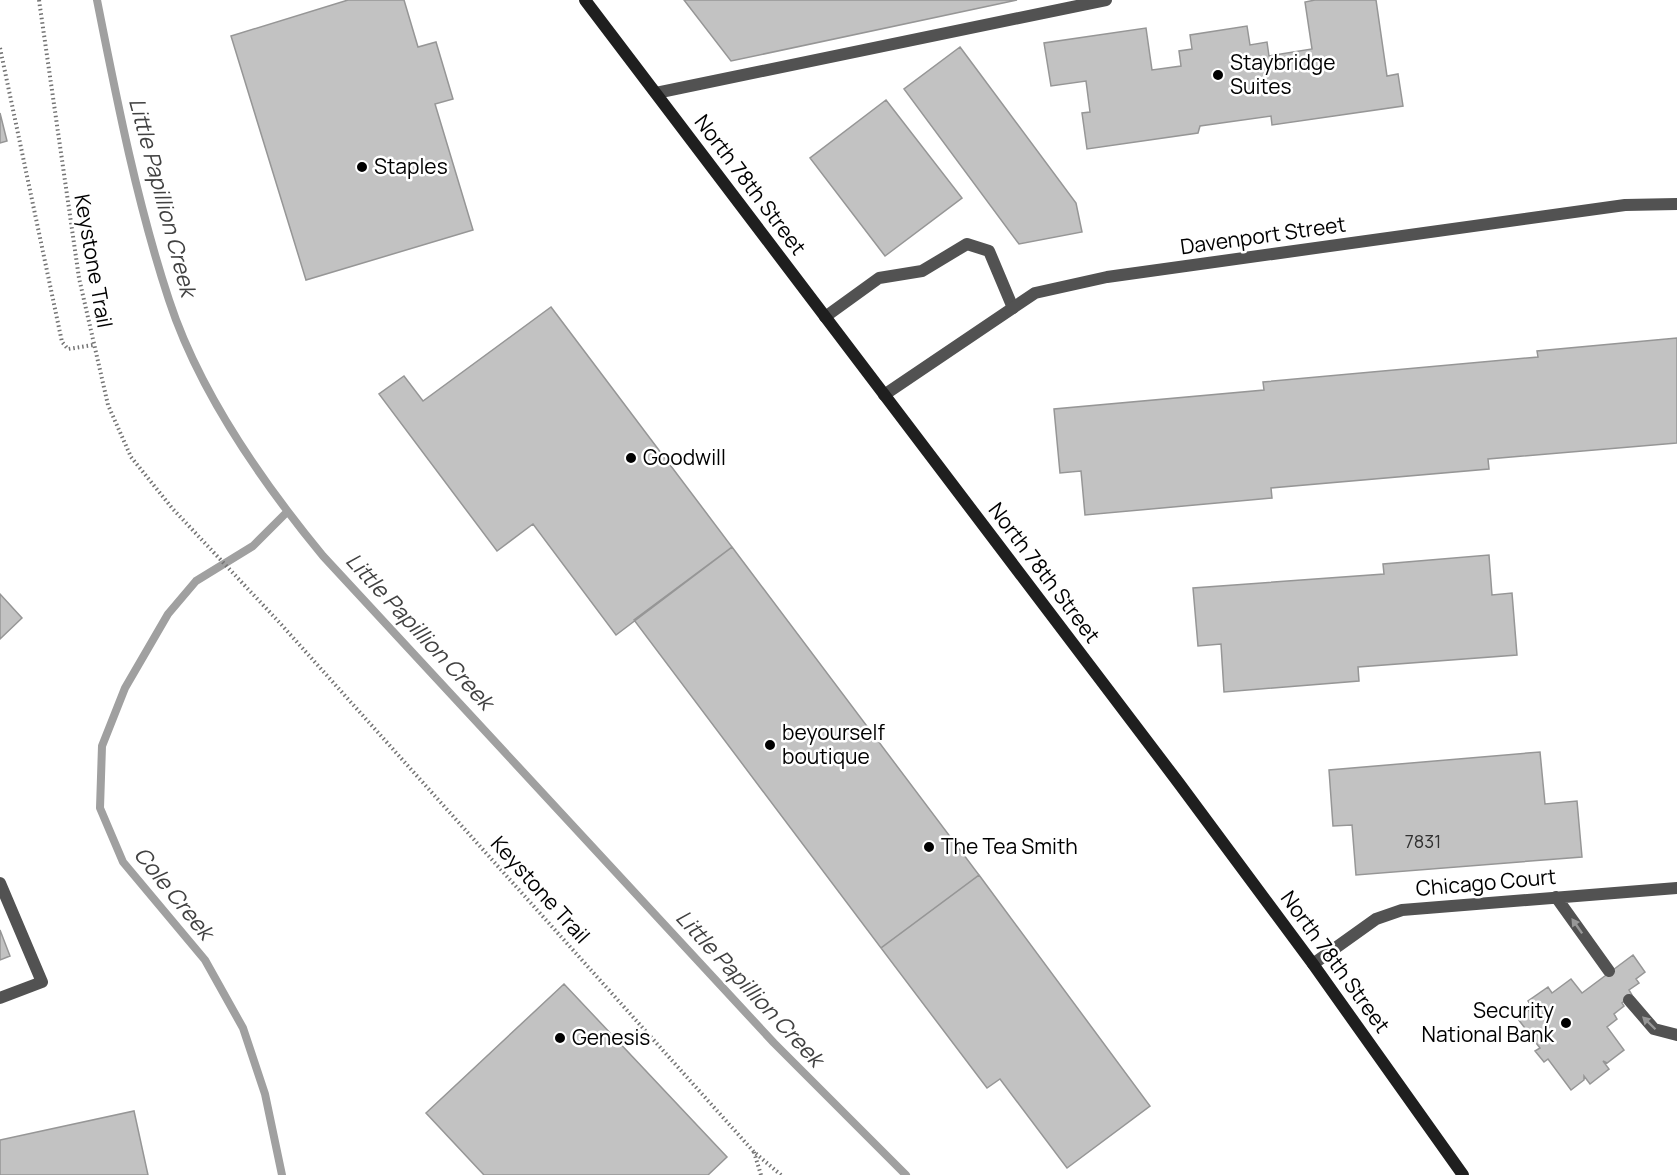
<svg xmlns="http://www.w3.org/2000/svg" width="1677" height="1175" viewBox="0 0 1677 1175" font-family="Manrope,sans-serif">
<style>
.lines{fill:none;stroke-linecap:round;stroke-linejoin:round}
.stream{stroke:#a0a0a0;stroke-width:8}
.building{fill:#c2c2c2;stroke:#969696;stroke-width:1.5}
.path{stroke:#747474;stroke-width:4;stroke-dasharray:1.5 3;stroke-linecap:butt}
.lane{stroke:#525252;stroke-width:12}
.street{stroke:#525252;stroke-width:12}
.secondary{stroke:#1f1f1f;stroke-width:12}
.oneway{fill:#979797}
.poi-dot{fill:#000;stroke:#fff;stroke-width:2}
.labels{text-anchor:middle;stroke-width:5;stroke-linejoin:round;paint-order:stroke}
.number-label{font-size:18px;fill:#303030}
.poi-label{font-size:21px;fill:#000;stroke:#fff;text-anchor:start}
.street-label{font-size:21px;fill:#000;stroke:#fff}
.water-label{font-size:22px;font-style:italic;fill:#414141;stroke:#fff}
</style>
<rect width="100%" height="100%" fill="#fff"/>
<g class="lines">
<path class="stream" d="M97 0C117 101 137 203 169 300 199 392 262 482 323 556L774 1043 906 1175
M282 1175 265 1094 243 1028 205 960 123 862 100 808 102 746 125 688 168 614 196 581 253 546 287 512"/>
</g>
<path class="building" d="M348 0H404L418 47 436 42 453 99 435 104 473 230 306 280 231 36Z
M684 0H1017L731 61Z
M1315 0H1376L1387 76 1398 74 1403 106 1272 125 1271 116 1200 126 1198 133 1087 149 1082 113 1090 112 1086 81 1051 86 1044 43 1146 28 1152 70 1181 66 1179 51 1192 49 1190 35 1247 26 1250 45 1267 42 1269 56 1312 49 1305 2Z
M960 47 1076 203 1082 232 1019 244 904 89Z
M886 100 962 198 885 256 810 158Z
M0 113 7 141 0 143Z
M551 307 732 547 616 635 533 524 497 551 379 394 404 376 423 401Z
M1677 338V443L1488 459 1489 469 1271 488 1272 498 1085 515 1081 471 1060 473 1054 409 1264 390 1263 382 1538 357 1537 351Z
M732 547 979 875 881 948 634 620Z
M1489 555 1492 595 1512 593 1517 655 1358 667 1359 681 1224 692 1221 644 1198 646 1193 588 1384 574 1383 564Z
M0 594 22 618 0 639Z
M1540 752 1545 804 1577 801 1582 857 1356 875 1352 825 1333 826 1329 770Z
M979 875 1150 1106 1067 1168 1000 1079 987 1088 881 948Z
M0 930 10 956 0 960Z
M1633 955 1645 972 1636 979 1639 983 1629 990 1632 995 1622 1003 1624 1006 1614 1014 1617 1019 1607 1027 1624 1050 1607 1063 1603 1061 1609 1069 1590 1084 1584 1076V1080L1571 1090 1548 1059 1544 1062 1535 1051 1540 1048 1518 1019 1532 1007 1528 1001 1548 987 1552 993 1571 979 1582 993Z
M564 984 727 1157 708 1175H484L426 1113Z
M134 1111 148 1175H0V1140Z"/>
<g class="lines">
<path class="path" d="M39 0 79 278 108 405 131 457 172 508 279 622 754 1152 781 1175
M0 48 62 342 68 349 93 345
M754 1152 761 1175"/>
<path class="lane" d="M656 93 1106 0
M825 317 879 278 922 271 967 244 989 251 1013 308
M0 883 42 982 0 998
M1556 897 1609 971
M1313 964 1376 919 1402 910 1677 888
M1629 1000 1654 1029 1677 1035"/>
<path class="street" d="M884 395 1035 293 1107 277 1625 205 1677 204"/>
<path class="secondary" d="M585 0 1178 782 1313 964 1463 1175"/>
</g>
<defs><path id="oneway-solid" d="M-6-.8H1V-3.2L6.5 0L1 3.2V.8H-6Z" transform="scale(1.5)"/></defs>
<g class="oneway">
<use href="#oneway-solid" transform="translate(1577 926) rotate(-125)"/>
<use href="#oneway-solid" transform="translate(1649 1023) rotate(-136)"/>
</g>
<g class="poi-dot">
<circle cx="1218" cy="75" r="6"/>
<circle cx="362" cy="167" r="6"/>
<circle cx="631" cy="458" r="6"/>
<circle cx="770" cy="745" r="6"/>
<circle cx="929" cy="847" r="6"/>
<circle cx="1566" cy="1023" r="6"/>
<circle cx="560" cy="1038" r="6"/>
</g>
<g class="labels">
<g class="number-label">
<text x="1423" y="848">7831</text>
</g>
<g class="poi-label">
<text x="1230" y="70">Staybridge<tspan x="1230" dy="24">Suites</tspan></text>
<text x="374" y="174">Staples</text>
<text x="643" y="465">Goodwill</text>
<text x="782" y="740">beyourself<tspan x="782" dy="24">boutique</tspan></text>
<text x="941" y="854">The Tea Smith</text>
<text x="1554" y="1018" text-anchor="end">Security<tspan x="1554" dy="24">National Bank</tspan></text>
<text x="572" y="1045">Genesis</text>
</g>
<g class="street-label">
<text transform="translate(750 185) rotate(53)" y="7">North 78th Street</text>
<text transform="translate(1263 236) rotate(-8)" y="7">Davenport Street</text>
<text transform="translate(93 261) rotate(80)" y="7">Keystone Trail</text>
<text transform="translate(1044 573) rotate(53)" y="7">North 78th Street</text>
<text transform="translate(1486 883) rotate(-5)" y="7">Chicago Court</text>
<text transform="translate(540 890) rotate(48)" y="7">Keystone Trail</text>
<text transform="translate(1335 962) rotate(54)" y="7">North 78th Street</text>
</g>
<g class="water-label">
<text transform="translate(163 197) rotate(75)" y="8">Little Papillion Creek</text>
<text transform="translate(420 631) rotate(47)" y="8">Little Papillion Creek</text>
<text transform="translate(174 893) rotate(51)" y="8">Cole Creek</text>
<text transform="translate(750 988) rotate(47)" y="8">Little Papillion Creek</text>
</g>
</g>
</svg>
